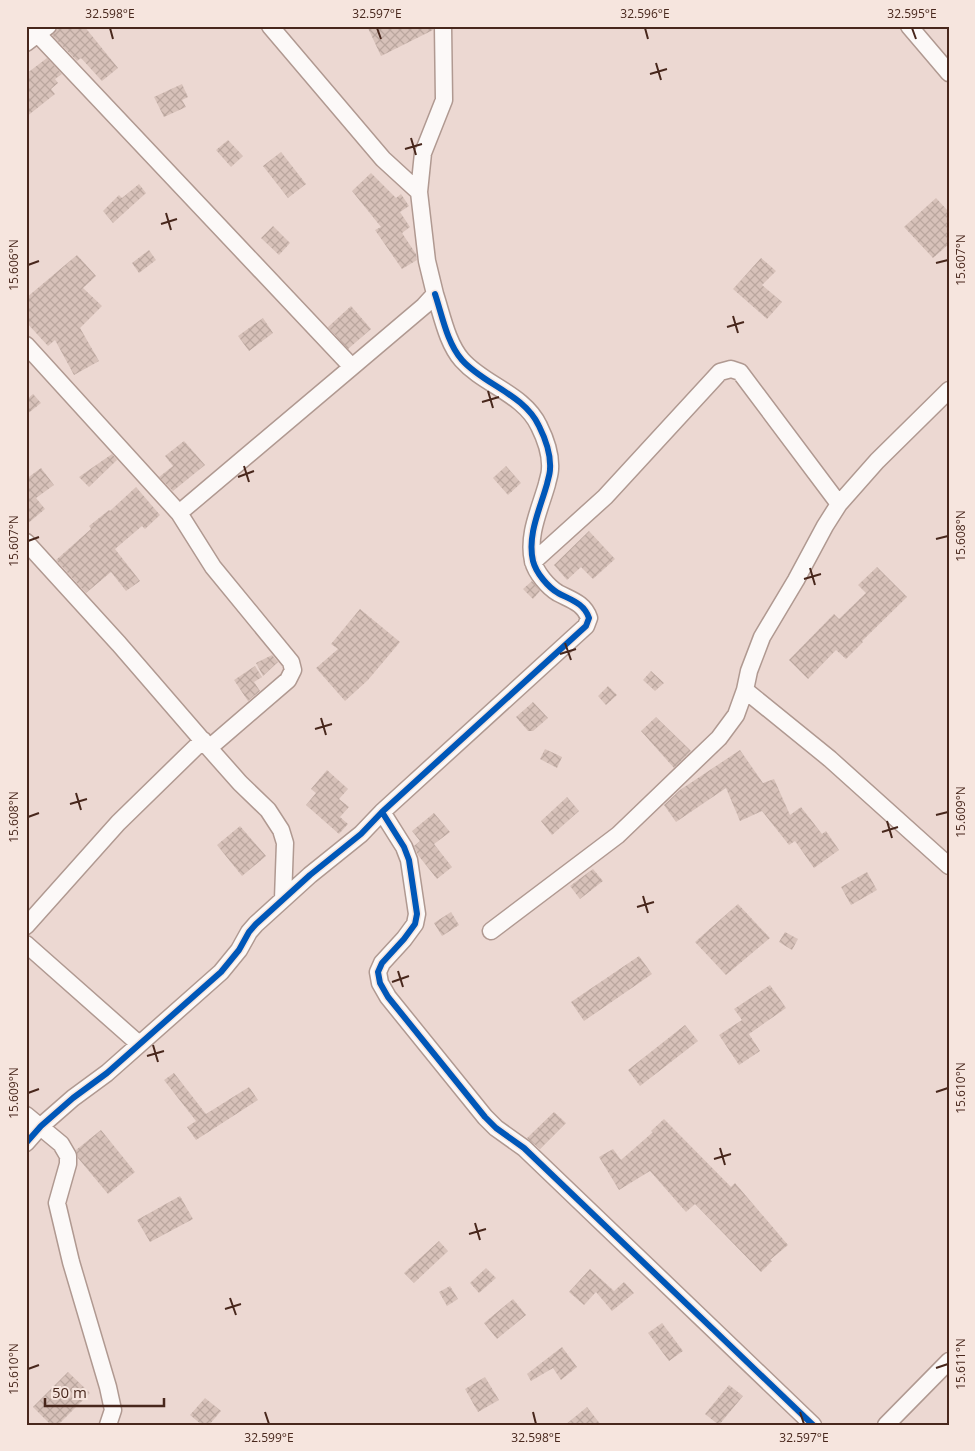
<svg xmlns="http://www.w3.org/2000/svg" width="975" height="1451" viewBox="0 0 975 1451" font-family="'Open Sans',sans-serif">
<style>
.building{fill:url(#building-cross-hatch)}
.lines{fill:none;stroke-linecap:round;stroke-linejoin:round}
.minor-casing{stroke:#b09991;stroke-width:19}
.minor{stroke:#fcf9f8;stroke-width:16}
.cycleway-casing{stroke:#f6e5de;stroke-width:9}
.cycleway{stroke:#0057b8;stroke-width:6}
.ticks{fill:none;stroke:#48271c;stroke-width:2}
.neatline{fill:none;stroke:#48271c;stroke-width:2}
.ticks-label{font-size:12px;text-anchor:middle;fill:#48271c}
</style>
<defs>
<pattern id="building-cross-hatch" width="8" height="8" patternUnits="userSpaceOnUse" patternTransform="scale(1.25)"><rect width="8" height="8" fill="#d7c1b9"/><path d="M0 0l8 8M0 8l8-8" fill="none" stroke="#baa69e"/></pattern>
</defs>
<rect width="100%" height="100%" fill="#ecd8d2"/>
<path class="building" d="M58 26H84L118 68 102 81 81 58 77 61 52 35 57 30Z
M367 26H433V30L381 56Z
M47 58 62 74 55 79 58 83 51 89 55 94 26 117V74Z
M182 84 188 97 182 100 186 107 164 117 154 97Z
M228 140 243 156 231 167 216 150Z
M281 152 306 184 288 198 263 166Z
M371 173 396 198 401 194 409 206 400 212 410 227 402 233 416 254 417 260 402 269 375 230 381 227 352 191Z
M139 184 146 193 113 223 103 211 119 195 122 198Z
M936 198 949 212V244L933 258 904 227Z
M273 226 290 243 279 255 261 238Z
M149 250 156 260 139 273 132 263Z
M77 255 96 276 83 288 102 306 80 328 99 361 74 375 55 340 48 346 26 322V298Z
M761 258 776 271 762 285 782 302 767 319 733 289Z
M351 306 371 329 348 349 328 327Z
M263 318 273 333 249 351 238 336Z
M33 394 41 403 26 415V400Z
M184 441 205 465 173 491 159 477 173 466 165 456Z
M112 454 117 460 89 487 79 477Z
M506 466 521 483 508 495 493 478Z
M41 468 54 485 36 498 45 509 26 525V479Z
M136 487 160 515 145 529 142 526 115 549 140 581 126 591 111 572 86 593 56 560 91 529 89 526 109 510 110 511Z
M589 531 615 559 593 579 581 567 567 580 554 565Z
M877 567 907 597 862 641 863 642 846 659 836 650 808 679 789 660 834 614 839 619 866 593 858 585Z
M532 581 540 591 533 599 523 589Z
M360 609 400 642 368 680 345 701 316 668 338 649 331 644Z
M272 655 278 662 263 676 256 663Z
M255 666 262 677 254 682 260 691 248 701 234 680Z
M651 671 664 683 655 691 643 680Z
M608 686 617 695 606 705 598 696Z
M533 702 548 718 533 731H528L516 717Z
M656 717 691 751 674 768 641 731Z
M545 749 562 757 557 768 540 759Z
M740 750 763 783 774 779 790 815 801 807 822 834 826 831 839 850 814 868 795 841 789 845 762 811 740 821 726 788 676 822 664 805 680 790Z
M327 770 348 789 339 799 349 807 340 817 348 824 339 834 306 805 316 793 311 789Z
M567 797 579 811 552 835 541 821Z
M434 813 450 832 434 844 452 867 437 879 418 855 414 846 420 841 412 831Z
M240 826 266 856 242 876 217 845Z
M593 869 603 881 580 899 570 886Z
M867 872 877 890 851 905 841 887Z
M738 904 770 938 726 975 695 942Z
M451 912 459 925 442 936 434 923Z
M785 932 798 939 792 950 779 942Z
M639 956 652 974 584 1021 571 1002Z
M770 985 786 1008 749 1034 760 1051 739 1065 719 1035 742 1020 734 1009Z
M685 1025 698 1041 640 1086 628 1070Z
M174 1073 206 1114 249 1087 258 1100 196 1140 187 1127 196 1121 164 1080Z
M554 1112 566 1123 540 1149 527 1138Z
M664 1119 731 1187 735 1183 788 1245 770 1260 772 1261 761 1272 695 1204 686 1212 650 1171 619 1190 599 1157 613 1149 621 1160 653 1132 651 1131Z
M101 1130 135 1172 108 1194 78 1158 76 1150Z
M180 1196 193 1219 150 1242 137 1220Z
M439 1241 448 1251 414 1283 404 1273Z
M486 1268 496 1278 479 1293 470 1283Z
M590 1269 614 1291 624 1282 634 1293 612 1311 596 1292 584 1305 569 1292Z
M450 1286 458 1299 447 1306 439 1292Z
M513 1299 526 1315 497 1339 484 1323Z
M662 1323 683 1351 669 1361 648 1333Z
M562 1347 577 1367 561 1380 553 1368 531 1381 527 1374Z
M68 1372 90 1393 58 1425H51L33 1407Z
M485 1377 499 1400 478 1412 465 1389Z
M729 1385 743 1396 719 1425 705 1414Z
M205 1398 221 1411 209 1425H202L190 1415Z
M587 1407 601 1425H565Z"/>
<g class="lines">
<defs>
<path id="minor" d="M30 26 352 367
M270 26 383 159 419 192
M909 26 949 73
M26 43 48 26
M26 345 179 513 213 567 291 662 293 670 288 680 209 748 240 783 268 810 281 830 285 843 283 899
M179 513 352 367 424 306 435 294 427 261 419 192 423 153 444 100 443 26
M26 542 119 644 209 748
M533 562 605 497 720 372 731 369 740 372 839 504
M745 690 830 759 949 866
M382 812 404 847 409 860 417 914 415 924 404 939 382 963 378 972 380 983 388 997 485 1117 496 1128 524 1148 813 1425
M26 926 118 823 203 740
M491 931 618 835 719 738 736 715 745 690 749 671 762 637 796 580 825 526 839 504 877 461 949 390
M26 944 139 1044
M26 1115 61 1144 68 1156V1164L57 1203 71 1262 108 1387 113 1410 108 1425
M26 1143 41 1126 73 1098 107 1073 221 972 239 950 249 932 256 924 310 875 361 834 382 812 586 626 589 618C584 603 571 600 558 593 548 587 536 573 533 561 527 535 540 509 547 484 548 479 550 474 550 469 551 455 545 438 539 426 524 394 484 385 462 360 447 343 442 315 435 294
M886 1425 949 1361"/>
</defs>
<use href="#minor" class="minor-casing"/>
<use href="#minor" class="minor"/>
<defs>
<path id="cycleway" d="M382 812 404 847 409 860 417 914 415 924 404 939 382 963 378 972 380 983 388 997 485 1117 496 1128 524 1148 813 1425
M26 1143 41 1126 73 1098 107 1073 221 972 239 950 249 932 256 924 310 875 361 834 382 812 586 626 589 618C584 603 571 600 558 593 548 587 536 573 533 561 527 535 540 509 547 484 548 479 550 474 550 469 551 455 545 438 539 426 524 394 484 385 462 360 447 343 442 315 435 294"/>
</defs>
<use href="#cycleway" class="cycleway-casing"/>
<use href="#cycleway" class="cycleway"/>
</g>
<path class="ticks" d="M110 28 113 39M377 28 381 39M645 28 648 39M912 28 916 39M656 63 661 80M650 74 667 69M411 138 416 155M405 149 422 144M166 213 171 230M161 224 177 219M936 263 948 260M28 265 39 261M733 316 738 333M727 327 744 322M488 391 493 408M482 402 499 397M244 466 249 482M238 477 254 471M936 539 948 536M28 541 39 537M810 568 815 585M804 579 821 574M565 643 571 660M560 654 576 649M321 718 326 735M315 729 332 724M76 793 81 810M70 804 87 799M936 815 948 812M28 817 39 813M887 821 892 838M882 832 898 827M643 896 648 913M637 907 654 902M398 971 403 987M392 982 409 976M153 1045 158 1062M147 1056 164 1051M936 1092 948 1088M28 1093 39 1089M720 1148 725 1165M714 1159 731 1154M475 1223 480 1240M469 1234 486 1229M230 1298 236 1315M225 1309 241 1304M936 1368 948 1364M28 1369 39 1365M265 1412 269 1424M533 1412 536 1424M800 1412 804 1424"/>
<rect width="975" height="1451" fill="none" stroke="#f6e5de" stroke-width="55"/>
<path d="M45 1398v8h119v-8" fill="none" stroke="#48271c" stroke-width="2.5"/>
<text x="52" y="1398" font-size="15" fill="#48271c" stroke="#f6e5de" stroke-width="4" paint-order="stroke">50 m</text>
<rect x="28" y="28" width="920" height="1396" class="neatline"/>
<g class="ticks-label">
<text x="110" y="18">32.598°E</text>
<text x="377" y="18">32.597°E</text>
<text x="645" y="18">32.596°E</text>
<text x="912" y="18">32.595°E</text>
<text transform="translate(961 260) rotate(-90)" y="4">15.607°N</text>
<text transform="translate(14 265) rotate(-90)" y="4">15.606°N</text>
<text transform="translate(961 536) rotate(-90)" y="4">15.608°N</text>
<text transform="translate(14 541) rotate(-90)" y="4">15.607°N</text>
<text transform="translate(961 812) rotate(-90)" y="4">15.609°N</text>
<text transform="translate(14 817) rotate(-90)" y="4">15.608°N</text>
<text transform="translate(961 1088) rotate(-90)" y="4">15.610°N</text>
<text transform="translate(14 1093) rotate(-90)" y="4">15.609°N</text>
<text transform="translate(961 1364) rotate(-90)" y="4">15.611°N</text>
<text transform="translate(14 1369) rotate(-90)" y="4">15.610°N</text>
<text x="269" y="1442">32.599°E</text>
<text x="536" y="1442">32.598°E</text>
<text x="804" y="1442">32.597°E</text>
</g>
</svg>
